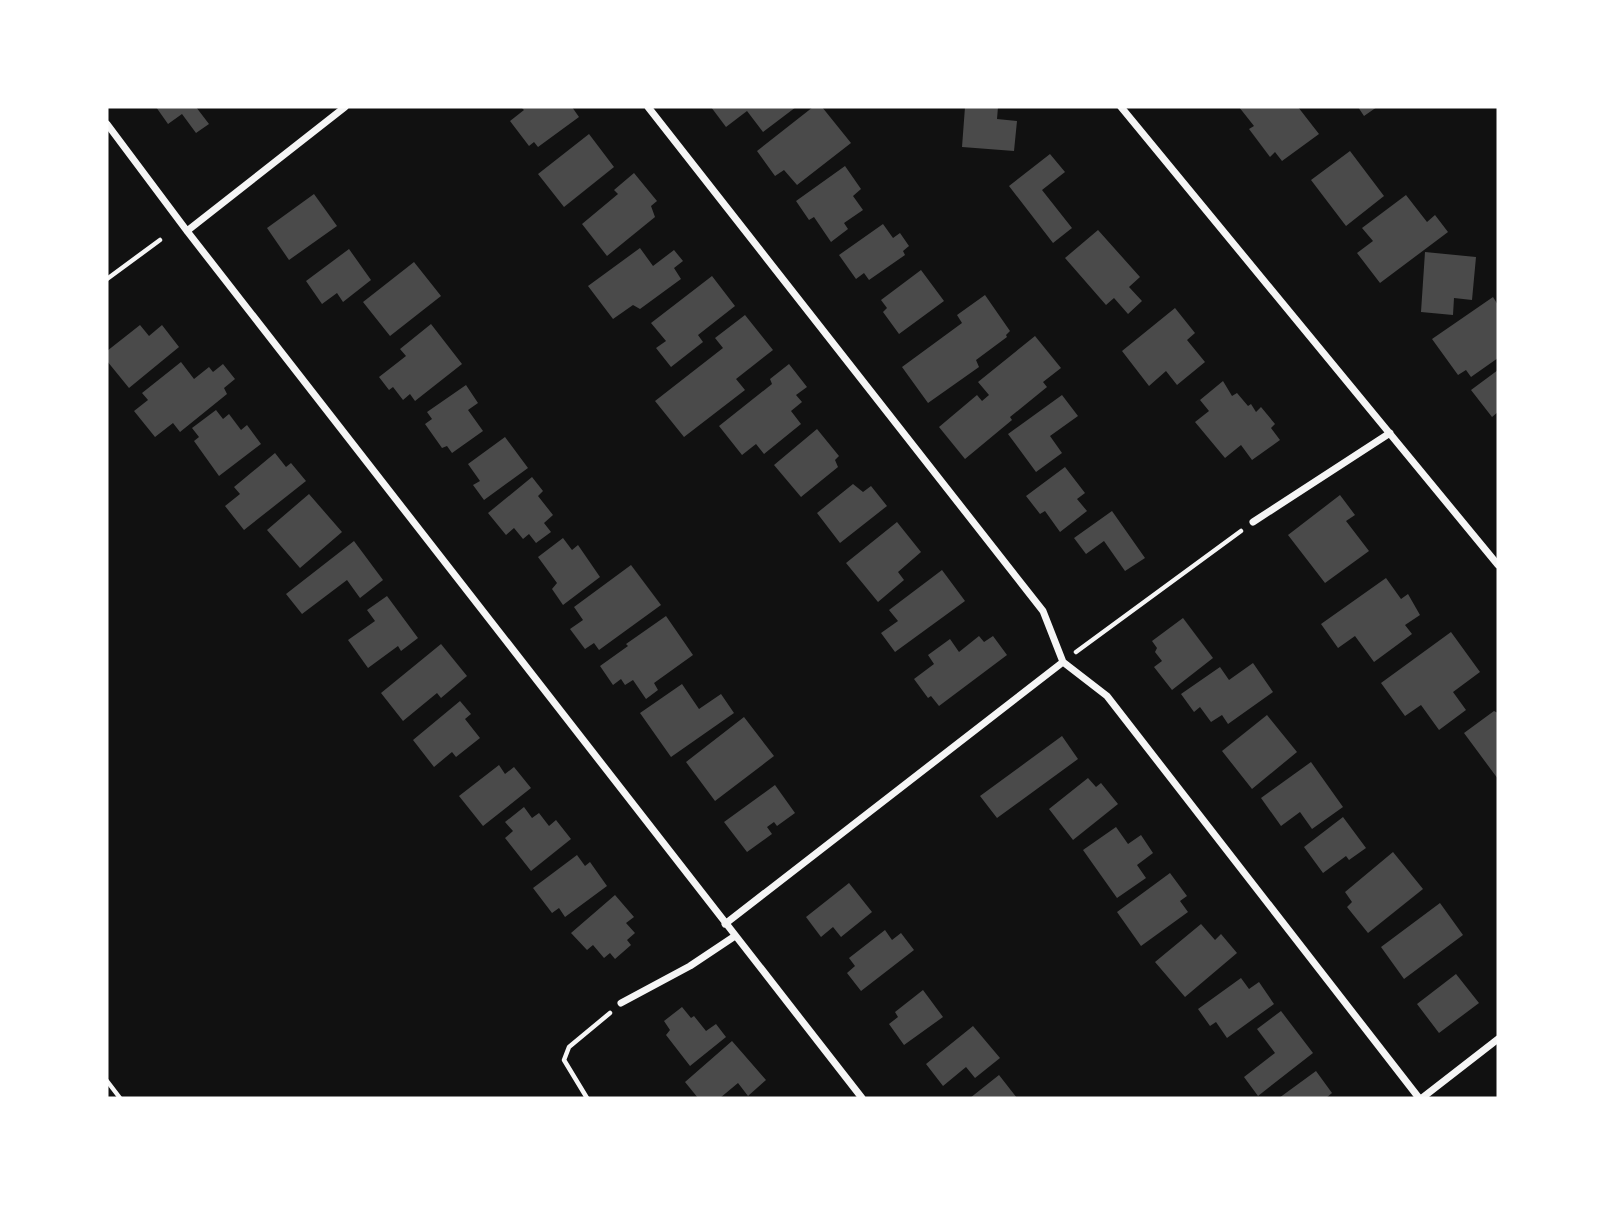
<svg xmlns="http://www.w3.org/2000/svg" width="1605" height="1205" viewBox="0 0 1605 1205" font-family="Mulish,sans-serif">
<style>
.building{fill:#4a4a4a}
.lines{fill:none;stroke-linecap:round;stroke-linejoin:round}
.path{stroke:#f5f5f5;stroke-width:4.5}
.minor{stroke:#f5f5f5;stroke-width:7}
</style>
<rect width="100%" height="100%" fill="#111"/>
<path class="building" d="M156 107H196L209 124 196 133 182 114 168 124Z
M521 107H572L579 117 538 147 534 142 529 146 510 121 524 110Z
M711 107H796L763 132 747 111 726 127Z
M813 107H822L851 143 797 185 784 170 775 176 757 151Z
M965 107H998L997 119 1017 121 1014 151 962 147Z
M1239 107H1298L1319 134 1282 161 1275 152 1270 157 1249 129 1254 126Z
M1358 107H1377L1364 116Z
M589 134 614 167 564 207 538 174Z
M1350 151 1384 196 1346 226 1311 180Z
M1050 154 1065 172 1042 190 1072 228 1053 243 1009 186Z
M845 166 861 189 853 196 863 210 844 223 848 229 831 242 814 217 809 220 796 201Z
M634 173 657 201 651 206 655 217 607 256 582 224 618 194 614 190Z
M314 194 337 226 289 260 267 228Z
M1406 195 1427 222 1435 215 1448 232 1380 283 1357 253 1373 241 1362 228Z
M883 224 893 238 900 233 909 246 903 251 905 255 869 280 864 273 856 279 839 255Z
M1098 230 1140 277 1129 287 1142 301 1128 314 1114 298 1106 305 1065 258Z
M640 248 653 266 674 250 683 261 674 268 681 279 640 309 633 305 613 319 588 286Z
M349 249 371 280 343 302 337 293 322 304 306 281Z
M1425 252 1476 257 1472 300 1454 298 1453 315 1421 312Z
M414 262 441 296 390 336 363 302Z
M921 270 944 301 899 334 883 312 887 308 881 300Z
M712 276 735 306 698 335 703 342 671 367 656 348 666 341 651 323Z
M985 295 1010 331 1006 335 1007 337 976 360 979 367 928 403 902 367 962 323 957 315Z
M1493 297 1498 305V358L1471 377 1466 370 1458 375 1432 339Z
M1175 308 1195 333 1187 340 1205 362 1177 385 1166 371 1149 386 1122 351Z
M745 315 773 350 736 379 745 390 684 437 655 401 723 348 715 338Z
M431 324 462 364 415 401 410 394 403 400 393 387 389 390 379 377 406 356 400 349Z
M140 325 149 336 162 325 179 347 129 388 107 361V351Z
M1035 336 1061 368 1043 382 1047 387 1010 417 1012 420 965 459 939 427 977 395 982 401 989 395 978 382Z
M181 362 194 379 209 367 213 372 223 364 235 379 224 388 227 394 180 432 173 423 155 437 134 411 148 400 142 393Z
M789 364 807 387 796 395 802 402 791 411 801 424 764 454 756 444 742 455 719 426 772 384 770 379Z
M1498 370V412L1492 417 1471 390Z
M1223 381 1232 396 1237 393 1248 406 1251 404 1256 412 1261 407 1275 424 1271 428 1280 440 1252 460 1241 445 1225 458 1195 422 1209 411 1200 400Z
M466 385 478 403 468 410 483 431 452 453 447 446 442 448 425 424 432 419 427 412Z
M1062 395 1078 416 1050 436 1062 453 1036 472 1008 434Z
M216 410 223 419 229 414 241 430 247 425 261 444 219 476 194 441 199 437 192 428Z
M817 429 839 456 835 460 838 467 801 497 774 465Z
M505 437 528 468 484 500 473 485 480 481 468 464Z
M275 453 286 467 291 463 306 481 244 530 225 506 240 494 234 487Z
M1065 467 1085 493 1077 499 1087 511 1060 532 1045 511 1040 514 1026 496Z
M532 477 543 491 538 496 553 515 544 523 551 532 536 543 529 534 523 539 514 528 506 535 488 513Z
M853 484 863 492 871 486 887 506 840 543 817 513Z
M309 494 342 532 300 568 267 530Z
M1340 495 1355 515 1346 521 1369 551 1325 583 1288 535Z
M1112 511 1145 558 1125 571 1104 541 1086 554 1074 538Z
M897 522 921 552 898 572 904 580 878 602 846 563Z
M563 538 572 550 578 545 600 577 563 605 552 589 557 583 538 557Z
M354 541 383 580 360 598 347 580 302 614 286 594Z
M631 565 661 605 599 650 594 643 585 649 570 629 583 620 574 607Z
M942 570 965 601 895 652 881 633 898 621 889 610Z
M1386 578 1401 599 1408 594 1420 615 1405 625 1412 634 1374 662 1355 636 1338 648 1321 624Z
M387 596 418 638 401 651 398 646 368 668 348 640 375 621 367 610Z
M666 616 693 655 654 683 658 690 646 699 633 680 625 685 621 679 613 685 600 666 628 646 626 644Z
M1183 618 1213 658 1172 690 1154 667 1162 661 1155 652 1157 648 1152 641Z
M1451 632 1480 672 1453 692 1466 710 1439 730 1421 705 1405 716 1381 683Z
M979 636 984 642 993 636 1007 655 939 706 931 696 928 698 914 679 934 664 928 655 950 639 959 652Z
M441 644 467 676 441 698 437 693 403 721 381 693Z
M1253 663 1273 692 1228 724 1222 715 1211 722 1200 707 1194 712 1181 694 1220 667 1229 680Z
M682 684 699 709 721 694 734 713 671 757 640 713Z
M460 701 471 714 465 719 480 738 456 757 452 752 434 767 413 740Z
M1494 711 1498 713V779L1464 733Z
M1267 715 1297 752 1252 789 1222 751Z
M744 717 774 756 715 801 686 762Z
M1062 736 1078 759 997 818 980 796Z
M1311 762 1343 807 1312 829 1300 812 1281 826 1261 798Z
M499 765 505 774 514 767 531 788 483 826 459 796Z
M1088 778 1096 787 1101 783 1118 804 1073 840 1049 809Z
M775 785 795 813 777 826 774 822 767 827 772 834 747 852 724 822Z
M524 807 532 818 539 813 549 826 556 820 571 839 531 871 505 838 513 831 505 822Z
M1343 817 1366 848 1349 860 1346 856 1323 873 1304 847Z
M1116 827 1128 844 1141 835 1153 853 1137 865 1146 878 1117 898 1083 850Z
M1393 852 1423 889 1368 933 1347 907 1352 902 1345 892Z
M577 855 585 866 590 862 607 886 565 917 559 908 552 913 533 888Z
M1170 873 1187 896 1180 901 1188 912 1141 946 1117 912Z
M849 883 872 912 841 937 833 927 821 937 806 917Z
M615 895 634 917 626 923 635 933 627 940 631 945 615 959 610 953 604 958 593 945 587 950 571 933Z
M1440 903 1463 935 1404 979 1381 947Z
M1201 924 1215 940 1221 934 1237 953 1185 997 1155 962Z
M885 930 892 940 901 933 914 950 861 991 847 973 855 966 849 958Z
M1456 974 1479 1003 1439 1033 1417 1004Z
M1241 978 1249 989 1259 982 1274 1004 1227 1038 1216 1022 1210 1026 1198 1009Z
M923 990 943 1017 904 1045 889 1024 898 1017 895 1012Z
M682 1007 691 1018 694 1016 706 1031 716 1024 726 1037 690 1066 666 1035 670 1030 664 1021Z
M1281 1011 1313 1053 1258 1096 1244 1077 1275 1053 1257 1029Z
M973 1026 1000 1058 975 1078 966 1067 943 1086 926 1064Z
M732 1041 766 1080 748 1096 738 1083 720 1098H698L685 1082Z
M1316 1071 1332 1093 1326 1098H1279Z
M999 1075 1017 1098H970Z"/>
<g class="lines">
<path class="path" d="M107 279 160 240
M1076 652 1241 531
M107 1081 120 1098
M587 1098 564 1060 569 1047 610 1013"/>
<path class="minor" d="M648 107 1043 611 1063 662 1107 696 1419 1098
M1121 107 1498 565
M107 124 187 231 862 1098
M187 231 345 107
M1253 522 1390 433
M725 924 1063 662
M621 1003 690 966 735 936
M1422 1098 1498 1039"/>
</g>
<rect width="1605" height="1205" fill="none" stroke="#ffffff" stroke-width="217"/>
</svg>
